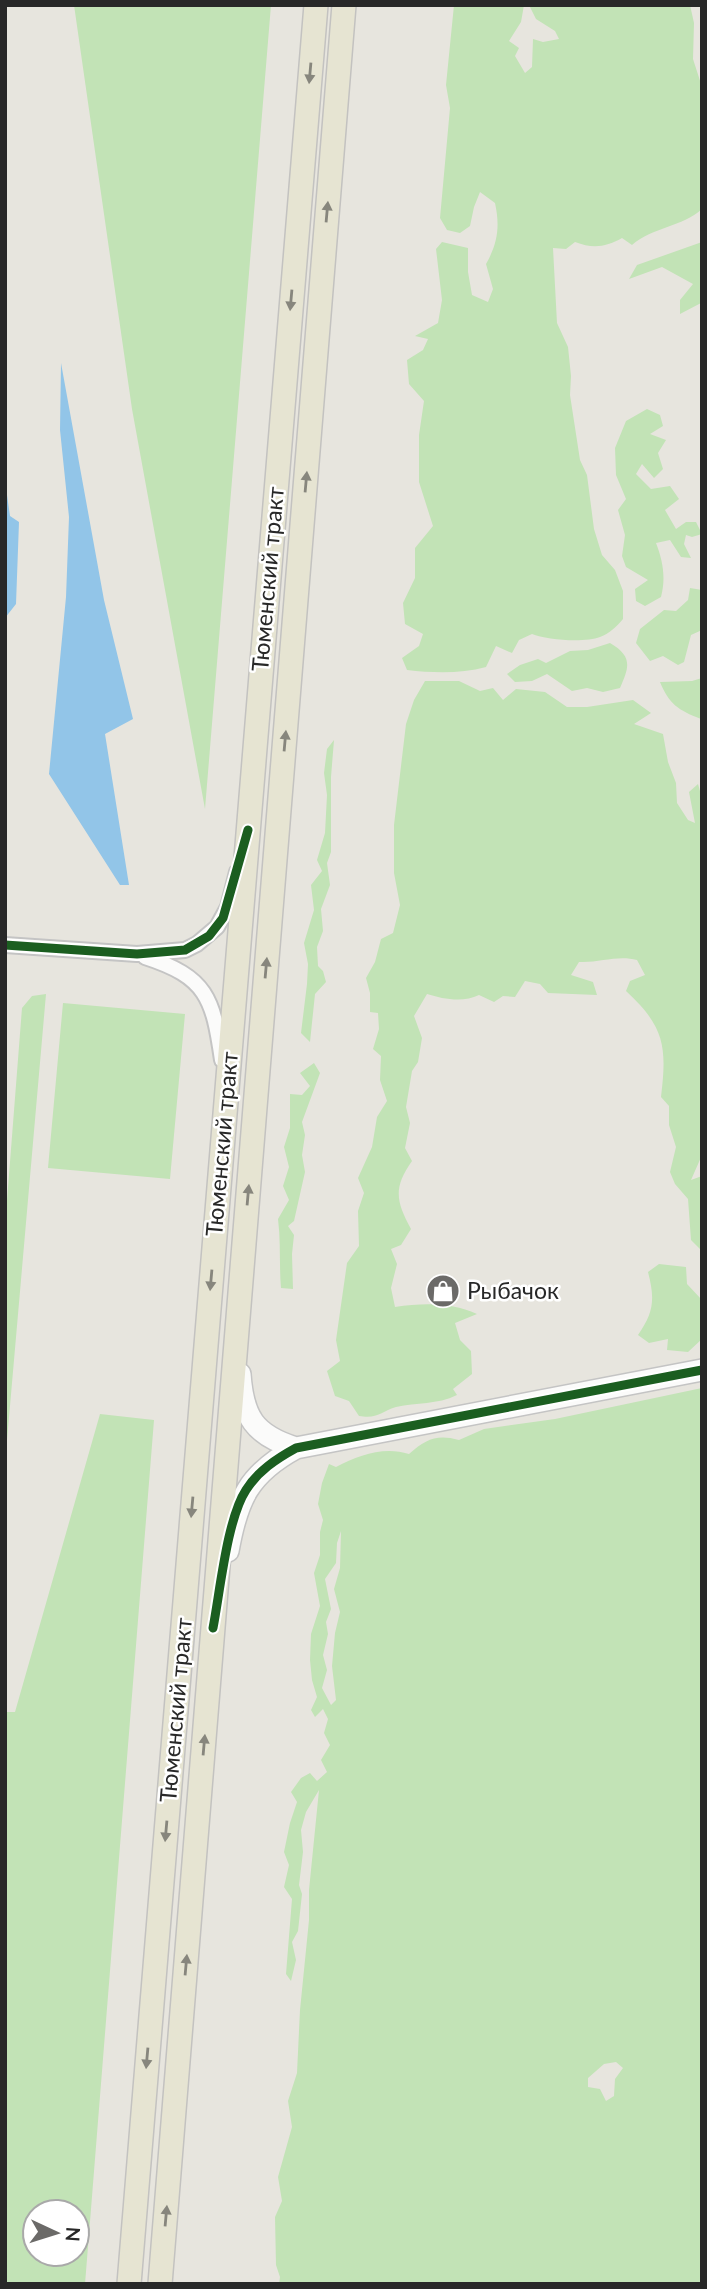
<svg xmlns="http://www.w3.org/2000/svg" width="707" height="2289" viewBox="0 0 707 2289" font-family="Lato,sans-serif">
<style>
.green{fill:#c2e3b6;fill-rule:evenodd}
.water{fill:#92c5e8}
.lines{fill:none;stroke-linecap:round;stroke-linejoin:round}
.street-casing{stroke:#c4c4c4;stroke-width:18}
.secondary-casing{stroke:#c4c4c4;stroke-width:24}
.primary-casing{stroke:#c3c2c0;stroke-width:26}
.street{stroke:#fbfbfa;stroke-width:14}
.secondary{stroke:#fbfbfa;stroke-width:21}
.primary{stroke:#e6e4d2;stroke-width:23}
.cycleway-casing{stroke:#fff;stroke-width:13}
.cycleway{stroke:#1b5e20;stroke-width:9}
.oneway{fill:#87867d}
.labels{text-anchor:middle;stroke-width:5;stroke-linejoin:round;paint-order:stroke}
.street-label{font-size:23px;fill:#282828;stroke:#fff}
.poi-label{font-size:23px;fill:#282828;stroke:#fff;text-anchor:start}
</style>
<rect width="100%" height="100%" fill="#e7e5de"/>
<path class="green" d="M74 5H271L205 809 132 409Z
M454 5H524L521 22 509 41 519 48 515 56 525 73 532 67 533 39 543 42 559 39 555 31 536 19 529 5H690L694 23 693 59 702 87V209C682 227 653 227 632 245L622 238C606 247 593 249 575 242L566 249 553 248 557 323 568 347 571 376 570 395 580 460 587 475 594 529 602 555 615 570 623 591V619C616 627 610 633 600 637 585 643 546 640 532 634L519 640 512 653 496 646 486 667C461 674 433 673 407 670L402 658 419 646 423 634 405 624 403 603 415 578V548L433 526 419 482V435L424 401 409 384 407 360 423 350 428 339 415 336 438 323 442 300 436 249 442 242 468 248V272L472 295 488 302 493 289 486 264C498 243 500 226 495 203L480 192 474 207 470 226 460 233 447 230 440 218 450 108 446 85Z
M702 242 701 303 680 314V300L693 284 662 267 629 279 637 265Z
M647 409 660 415 663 426 650 434 666 440 658 453 663 469 654 478 642 464 636 474 651 489 670 486 679 499 665 510 676 529 686 522H696L702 534 692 537 686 535 684 544 691 558 681 557 670 540 656 543C663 561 666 578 661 597L645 606 636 601 635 589 648 580 626 567 622 556 625 535 618 510 626 499 616 475 615 448 626 421Z
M690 588 702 590V630L691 635 684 662 678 665 663 656 650 661 636 643 640 629 664 610 676 611 688 600Z
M610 643C632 656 630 666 620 688L603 692 587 688 572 691 547 674 532 681 515 682 507 674 520 665 538 659 546 663 570 651 588 650Z
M702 678V731L701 719C678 710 669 704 660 682L692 681Z
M425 681H459L480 691 493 688 503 700 516 689 545 692 567 707H587L633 700 651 713 634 724 663 734 668 762 676 783 677 803 688 820 695 823 689 792 698 784 702 798V1155L691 1180 702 1176V1251L691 1240 688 1199 675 1184 670 1172 676 1147 669 1125V1106L661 1097C667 1047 665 1027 626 991L630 981 645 975 637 960C617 955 600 963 579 962L571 975 593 982 597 995 548 993 540 984 525 981 515 997 503 996 494 1002 479 995C463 1003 443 999 427 994L414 1016 422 1038 418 1062 412 1071 406 1107 410 1123 405 1148 412 1161C393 1188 396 1201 411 1229L401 1245 391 1249 397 1264 391 1288 395 1307C423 1303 451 1302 477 1314L455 1323 460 1340 471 1351 472 1374 453 1389 457 1395C437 1405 417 1402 396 1407 380 1412 378 1419 359 1416L349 1401 335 1396 327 1371 340 1361 336 1340 347 1263 359 1246 358 1211 364 1193 358 1178 372 1147 377 1117 387 1101 380 1080 381 1056 373 1049 379 1029 378 1013 370 1012V993L366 978 375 962 381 939 393 933 400 905 394 873V825L406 724 414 700Z
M334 740 331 777V852L327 863 330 885 321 909 323 931 317 947 318 966 323 971 326 982 315 994 310 1042 301 1033 307 984 308 964 304 943 314 910 311 885 322 871 317 860 325 833 327 795 324 773 327 749Z
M46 994 5 1463V1226L22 1008 32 996Z
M63 1003 185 1014 170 1179 48 1168Z
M314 1063 320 1073 302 1122 305 1135 302 1155 305 1172 294 1221 288 1226 294 1235 292 1254 293 1289 281 1288C279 1265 281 1242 278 1219L289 1200 283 1186 289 1167 284 1147 290 1128V1094L302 1095 310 1086 300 1073Z
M659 1264 686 1267 687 1284 702 1300V1339L688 1352 667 1350 668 1339 649 1343 638 1335C654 1312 655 1299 648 1272Z
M702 1388V2284H279L280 2277 276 2265 275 2217 282 2201 278 2177 292 2127 288 2101 297 2073 300 2010 309 1920V1890L319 1790 306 1812 301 1830 303 1852 299 1885 302 1894 298 1931 292 1942 296 1960 291 1981 286 1974 292 1899 284 1887 289 1865 284 1852 290 1823 297 1802 291 1792 301 1778 310 1773 317 1781 327 1772 321 1760 330 1745 324 1733 328 1719 323 1709 315 1717 311 1710 317 1697 312 1680 310 1660 311 1634 320 1606 314 1573 320 1555V1532L323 1520 318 1504 322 1483 329 1464 336 1467C359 1455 384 1446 409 1454 426 1439 437 1434 459 1440L484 1429 555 1419ZM341 1531 340 1568 334 1589 340 1612 335 1633 332 1666 336 1700 331 1705 322 1688 327 1670 323 1655 328 1634 326 1622 331 1609 325 1579 336 1563 337 1543ZM616 2062 623 2068 615 2079 614 2096 606 2101 600 2089 588 2087V2078L604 2064Z
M100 1414 154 1420 85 2284H5V1712H15ZM35 2212H77V2254H35Z"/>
<path class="water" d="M61 363 104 600 133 719 105 734 129 885H120L49 774 66 597 69 517 60 430Z
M5 481 10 516 19 522 16 604 5 618Z"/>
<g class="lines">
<defs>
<path id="street" d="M5 945 137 954 185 950 197 944 217 927 228 907 237 872
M145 957C207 977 213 998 222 1060"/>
<path id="secondary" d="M240 1374C243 1417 254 1435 296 1448
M228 1551C237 1500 248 1474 296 1448L702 1370"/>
<path id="primary" d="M129 2284 316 5
M160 2284 344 5"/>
</defs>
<use href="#street" class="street-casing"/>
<use href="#secondary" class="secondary-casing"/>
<use href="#primary" class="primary-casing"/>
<use href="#street" class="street"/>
<use href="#secondary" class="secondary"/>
<use href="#primary" class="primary"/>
<defs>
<path id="cycleway" d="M5 945 137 954 185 950 209 936 223 918 248 830
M213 1628C220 1592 227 1519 246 1490 258 1471 276 1459 296 1448L702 1370"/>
</defs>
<use href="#cycleway" class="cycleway-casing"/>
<use href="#cycleway" class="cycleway"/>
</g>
<defs><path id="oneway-solid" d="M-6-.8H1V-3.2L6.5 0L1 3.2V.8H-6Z" transform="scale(1.75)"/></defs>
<g class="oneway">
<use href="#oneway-solid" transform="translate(310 73) rotate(95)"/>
<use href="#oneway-solid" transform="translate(327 212) rotate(-85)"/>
<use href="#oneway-solid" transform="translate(291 300) rotate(95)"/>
<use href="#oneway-solid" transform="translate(306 482) rotate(-85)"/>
<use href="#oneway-solid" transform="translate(285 741) rotate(-85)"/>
<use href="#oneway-solid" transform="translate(266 968) rotate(-85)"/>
<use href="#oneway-solid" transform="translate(248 1195) rotate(-85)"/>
<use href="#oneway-solid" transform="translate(211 1280) rotate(95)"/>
<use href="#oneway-solid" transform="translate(192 1507) rotate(95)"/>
<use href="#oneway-solid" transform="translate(204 1745) rotate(-85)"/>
<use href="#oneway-solid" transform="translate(166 1831) rotate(95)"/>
<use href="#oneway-solid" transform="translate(186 1965) rotate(-85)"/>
<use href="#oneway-solid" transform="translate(147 2058) rotate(95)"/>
<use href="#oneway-solid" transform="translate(166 2216) rotate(-85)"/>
</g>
<defs>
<symbol id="shop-disc" viewBox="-11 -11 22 22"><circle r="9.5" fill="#6b6a68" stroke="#fff"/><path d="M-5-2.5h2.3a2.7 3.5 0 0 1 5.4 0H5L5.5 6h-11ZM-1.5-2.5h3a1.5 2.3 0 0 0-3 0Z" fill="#fff"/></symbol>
</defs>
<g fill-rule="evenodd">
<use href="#shop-disc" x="424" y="1272" width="38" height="38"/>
</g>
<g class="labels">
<g class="street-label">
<text transform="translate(268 579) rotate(-85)" y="8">Тюменский тракт</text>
<text transform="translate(222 1144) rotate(-85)" y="8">Тюменский тракт</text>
<text transform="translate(176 1710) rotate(-85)" y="8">Тюменский тракт</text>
</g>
<g class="poi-label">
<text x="467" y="1299">Рыбачок</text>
</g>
</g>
<rect width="707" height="2289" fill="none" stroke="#282828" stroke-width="14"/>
<g transform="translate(56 2233) rotate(94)"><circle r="33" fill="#ffffff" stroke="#a9a9a9" stroke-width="2"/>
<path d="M0-5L12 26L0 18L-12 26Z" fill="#6b6a68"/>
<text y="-10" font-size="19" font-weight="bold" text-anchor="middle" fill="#282828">N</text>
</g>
</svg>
